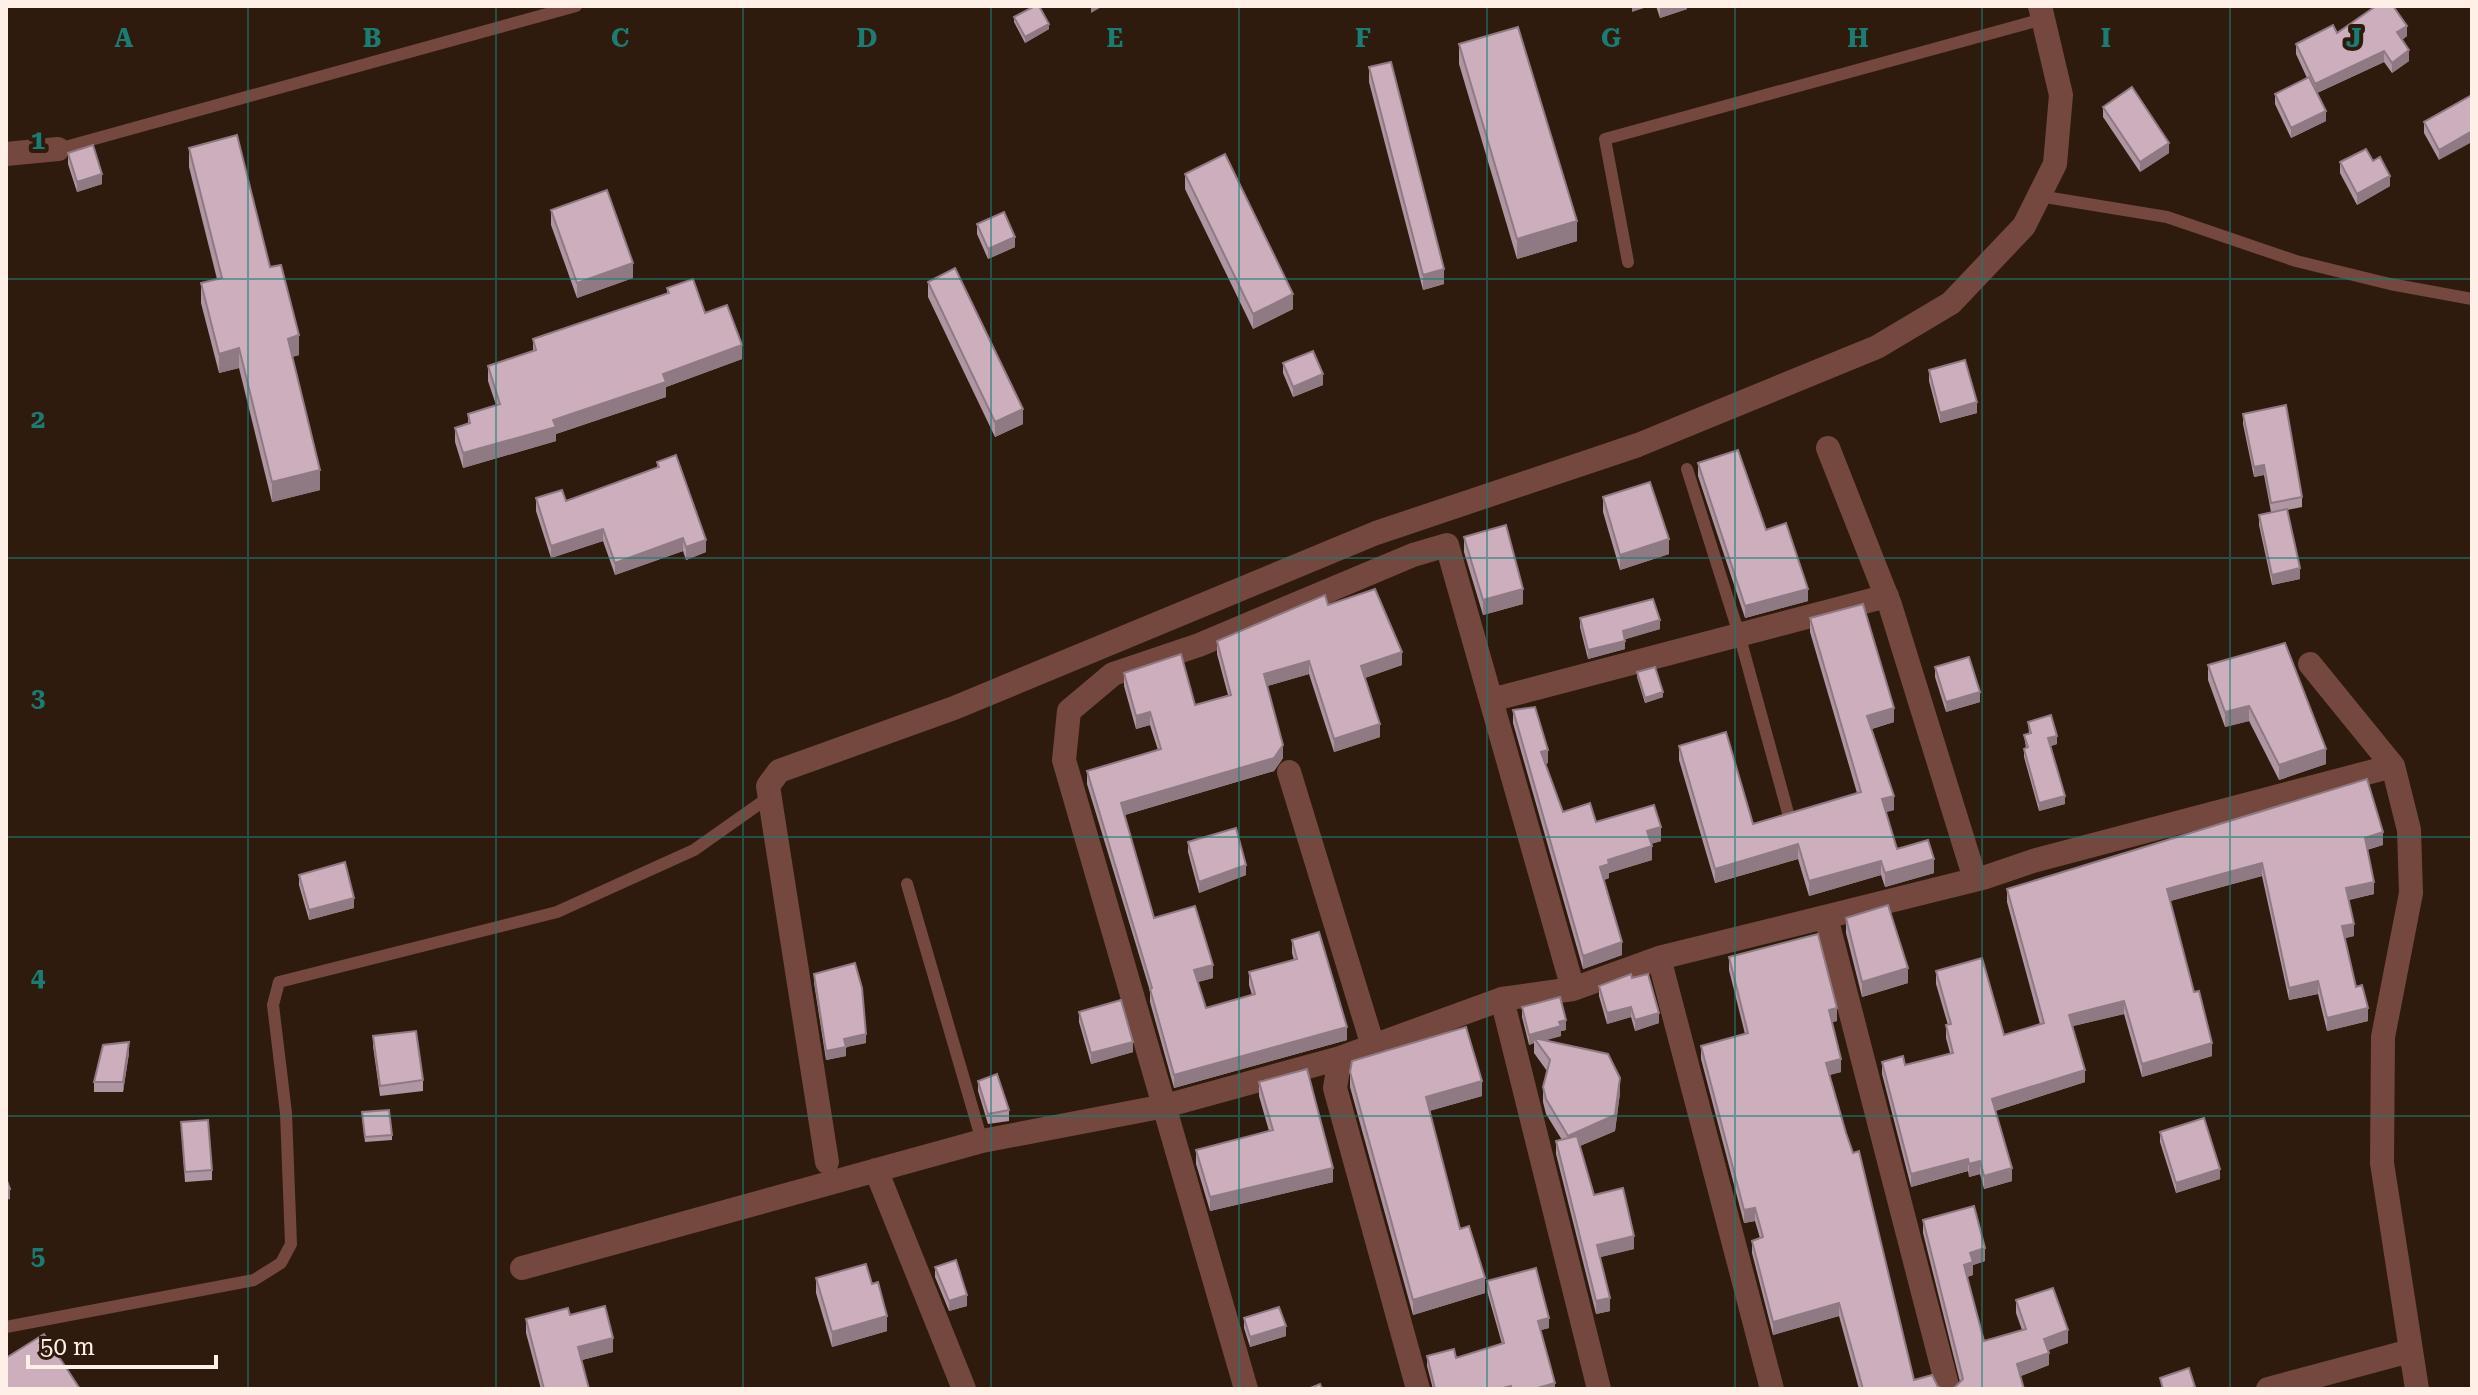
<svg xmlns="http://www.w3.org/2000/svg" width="2478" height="1395" viewBox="0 0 2478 1395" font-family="'Roboto Serif',serif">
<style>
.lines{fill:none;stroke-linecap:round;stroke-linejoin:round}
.lane{stroke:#74483e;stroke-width:12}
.street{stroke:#74483e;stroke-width:24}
.wall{fill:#af96a2}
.shaded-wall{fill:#8f7a84}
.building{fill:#ccaebc;stroke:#8f7a84;stroke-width:2}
.grid{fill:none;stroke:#1b7c74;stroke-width:2;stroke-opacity:0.55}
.grid-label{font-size:26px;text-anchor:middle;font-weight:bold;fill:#1b7c74;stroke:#2f1b0d;stroke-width:8;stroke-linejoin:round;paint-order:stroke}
</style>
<rect width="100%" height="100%" fill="#2f1b0d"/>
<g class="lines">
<path class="lane" d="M58 149 576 6
M2039 196 2167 217 2296 261 2390 284 2472 299
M1628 262 1605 139 2043 19
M1687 469 1739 634 1788 813
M907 884 982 1141
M6 1327 254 1280 281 1263 291 1244 286 1113 273 1005 279 982 557 912 694 850 769 797"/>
<path class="street" d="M6 154 58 149
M1828 448 1890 605 1975 879
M2310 664 2393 766 2409 830 2411 893 2383 1037 2382 1163 2417 1389
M1491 700 1887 596
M1289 772 1373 1046
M1826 917 1948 1389
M1659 958 1772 1389
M1502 999 1599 1389
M1340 1058 1335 1088 1418 1389
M827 1162 768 786 779 771 954 708 1376 533 1638 445 1877 347 1951 303 2024 226 2055 164 2061 95 2040 6
M876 1170 964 1389
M522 1268 982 1141 1165 1106 1340 1058 1502 999 1573 989 1659 958 1986 877 2033 861 2393 766
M1246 1389 1064 760 1069 711 1113 674 1199 645 1413 555 1447 545 1573 989
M2268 1389 2410 1351"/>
</g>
<path class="wall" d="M1656 6H1687V9L1660 18Z
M1014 17 1049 29 1025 43 1014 22Z
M2337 33 2407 36 2402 40 2409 61 2392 73 2384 62 2317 93 2326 121 2291 138 2275 104V94L2307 78 2296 54V44Z
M1459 44 1577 241 1517 259 1459 64Z
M1369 67 1444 284 1423 290 1369 82Z
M2472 95 2439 160 2424 133V122Z
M2103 107 2169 153 2140 172 2103 117Z
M189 148 270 267 299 355 292 357 320 490 272 502 239 368 219 373 201 303V283L217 279 189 167Z
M68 153 102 184 77 192 68 164Z
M2373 161 2390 186 2357 205 2340 173V162Z
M1185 174 1293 309 1253 329 1185 189Z
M551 210 633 278 577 298 551 225Z
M977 224 1015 247 988 259 977 234Z
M928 282 1023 424 995 437 928 297Z
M667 288 705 313 742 359 666 387V397L556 434V441L463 468 455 442V428L468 424V414L496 405 488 381V366L533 351V339L667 293Z
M1283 363 1323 385 1293 397 1283 373Z
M1929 370 1977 413 1940 423 1929 381Z
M2243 414 2302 497V507L2287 510 2300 579 2272 585 2259 525V515L2271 512 2264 475 2254 477 2243 424Z
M657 462 706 552 686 560 683 551 615 575 603 541 551 558 536 511V498L566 501 657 468Z
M1698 463 1766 530 1808 601 1745 618 1698 476Z
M1603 497 1669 554 1620 570 1603 512Z
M1464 537 1523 604 1483 615 1464 552Z
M1328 605 1402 665 1365 678 1380 737 1334 752 1309 674 1267 686 1283 758 1274 771 1125 815 1154 918 1213 978 1198 982 1206 1008 1252 995 1249 985V972L1294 960 1292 953V940L1347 1040 1174 1088 1150 1002V991L1087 784V771L1158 750 1150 725 1136 729 1124 686V673L1195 705 1228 695 1217 654V641Z
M1580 618 1660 629 1625 639V649L1588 659 1580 627Z
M1810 618 1894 722 1872 729 1894 810 1886 812 1897 849 1934 873 1885 887 1881 875 1809 896 1798 859 1715 883 1679 760V746L1753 824 1857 793 1810 632Z
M2208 665 2326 764 2279 780 2249 721 2225 727 2208 680Z
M1935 667 1980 702 1946 712 1935 677Z
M1637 672 1663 697 1645 703 1637 677Z
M1513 710 1548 763 1545 764 1563 812 1661 841 1651 844 1652 860 1609 873V878L1604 880 1622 955 1583 969 1513 723Z
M2028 722 2057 744 2051 746 2065 804 2039 811 2024 757V749L2026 748 2024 735 2029 733Z
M1188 842 1246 875 1199 893 1188 852Z
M2383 845 2367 850 2374 894 2349 900 2354 936 2345 938 2356 987 2368 1021 2327 1031 2318 994 2289 1000 2262 876 2170 901 2194 992 2212 1056 2142 1077 2124 1014 2073 1026 2085 1082 1995 1111 2012 1181 1984 1189 1980 1174 1969 1177 1968 1171 1911 1187 1882 1074V1062L1905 1065 1950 1053 1946 1038V1025H1948L1936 984V971L2004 1035 2040 1024 2007 902V889Z
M299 875 354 908 309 920 299 885Z
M1846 918 1908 983 1862 997 1846 933Z
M1729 957 1837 1021 1832 1022 1841 1072 1829 1075 1914 1380 1945 1389H1859L1839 1316 1773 1335 1752 1253V1241L1760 1238 1755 1221 1744 1223 1701 1059V1046L1745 1034 1729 970Z
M814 974 866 1043 846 1047V1056L826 1060 814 983Z
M1632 978 1659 1023 1635 1031 1631 1017 1607 1024 1599 996V986Z
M1522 1007 1566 1030 1561 1031V1036L1545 1040 1620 1093 1615 1131 1580 1146 1594 1195 1634 1249 1600 1257 1610 1311 1596 1314 1556 1154V1141L1562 1140 1546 1114 1543 1102V1087L1547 1071 1534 1053V1043L1529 1045 1522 1017Z
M1079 1012 1133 1052 1091 1064 1079 1022Z
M373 1036 423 1080V1091L380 1096 373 1046Z
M129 1053 123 1092H94V1082Z
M1350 1072 1482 1096 1429 1111 1460 1229 1485 1293 1413 1315 1350 1087Z
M978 1081 1009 1110V1121L988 1124 978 1091Z
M1259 1082 1333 1182 1210 1211 1196 1164V1150L1269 1131 1259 1096Z
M362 1117 392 1135V1140L365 1142Z
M181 1122 212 1170V1180L185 1182Z
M2160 1132 2220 1179 2176 1193 2160 1142Z
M1923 1220 1985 1261 1973 1265V1275L1967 1277 1984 1341 2022 1330 2016 1313V1300L2068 1343 2048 1350 2049 1365 2021 1376 1960 1382 1923 1233Z
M935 1267 967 1306 949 1311 935 1277Z
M816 1278 872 1284 887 1331 832 1347 816 1293Z
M1487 1281 1549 1328 1540 1330 1555 1389H1433L1427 1366V1356L1456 1358 1502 1344 1487 1291Z
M570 1315 613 1352 582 1360 589 1389H541L526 1333V1319Z
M1244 1318 1286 1336 1250 1347 1244 1328Z"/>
<path class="shaded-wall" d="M1091 6H1103L1091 13Z
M1632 6H1650L1632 12Z
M1660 6H1687V9L1660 18Z
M1049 24V29L1025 43V37Z
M2407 26V36L2397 43V32Z
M2409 50V61L2392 73V63Z
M2384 51V62L2315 94V84Z
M2326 111V121L2291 138V128Z
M2472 131V142L2439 160V150Z
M2169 143V153L2140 172V162Z
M102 174V184L77 192V182Z
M2390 176V186L2357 205V194Z
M1577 221V241L1517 259V239Z
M1015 237V247L988 259V249Z
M633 263V278L577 298V283Z
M1444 269V284L1423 290V275Z
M1293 294V309L1253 329V314Z
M299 335V355L288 358V339Z
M742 345V359L666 387V397L556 434V441L463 468V453L553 420 663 374Z
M239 348V368L219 373V354Z
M1323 374V385L1293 397V387Z
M1977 402V413L1940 423V413Z
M1023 409V424L995 437V422Z
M2264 465V475L2254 477V467Z
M320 470V490L272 502V482Z
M603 529V541L551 558V546Z
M683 538V551L615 575V563Z
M1669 539V554L1620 570V555Z
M706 540V552L686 560V547Z
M2300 568V579L2272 585V575Z
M1523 589V604L1483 615V600Z
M1808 589V601L1745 618V606Z
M1660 620V629L1623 640V631Z
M1625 641V649L1588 659V650Z
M1402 652V665L1361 679V666Z
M1309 661V674L1264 687V674Z
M1663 692V697L1645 703V698Z
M1980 692V702L1946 712V702Z
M2249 706V721L2225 727V712Z
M1894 708V722L1867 730V716Z
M1150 712V725L1136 729V716Z
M1380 724V737L1334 752V739Z
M2057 736V744L2048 746V738Z
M1283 745V758L1274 771 1121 816V803Z
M2326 749V764L2279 780V765Z
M1548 750V763L1541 766V752Z
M1894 796V810L1882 813V799Z
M2065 796V804L2039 811V803Z
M1661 827V841L1647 845V831Z
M2383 832V845L2365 850V838Z
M1798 844V859L1715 883V869Z
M1652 846V860L1609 873V878L1600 881V867L1608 860Z
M1934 859V873L1885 887V873Z
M1881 861V875L1809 896V881Z
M2262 863V876L2167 902V889Z
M1246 865V875L1199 893V882Z
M2374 882V894L2346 900V888Z
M354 898V908L309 920V910Z
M2354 924V936L2342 939V926Z
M1622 942V955L1583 969V956Z
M1213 965V978L1194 983V970Z
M1908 968V983L1862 997V982Z
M2318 981V994L2289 1000V988Z
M2124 1001V1014L2069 1027V1015Z
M1631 1007V1017L1607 1024V1013Z
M1837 1008V1021L1829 1023V1010Z
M2368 1008V1021L2327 1031V1018Z
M1659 1013V1023L1635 1031V1020Z
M1566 1020V1030L1561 1031V1036L1537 1043 1534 1038V1043L1529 1045V1035Z
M1347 1027V1040L1174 1088V1075Z
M866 1034V1043L846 1047V1056L826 1060V1051L844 1039Z
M129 1042V1053L123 1092V1082Z
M1133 1042V1052L1091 1064V1053Z
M2212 1043V1056L2142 1077V1064Z
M1841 1059V1072L1826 1076V1063Z
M2085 1070V1082L1992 1112V1099Z
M1620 1078V1093L1615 1131 1568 1151V1136Z
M1482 1081V1096L1426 1112V1097Z
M1968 1159V1171L1911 1187V1174Z
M1980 1161V1174L1969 1177V1164Z
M1333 1168V1182L1210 1211V1197Z
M2012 1168V1181L1984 1189V1176Z
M2220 1169V1179L2176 1193V1183Z
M10 1189V1199L6 1200V1190Z
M1755 1208V1221L1744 1223V1210Z
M1634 1236V1249L1597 1258V1245Z
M1985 1248V1261L1973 1265V1275L1964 1278V1265L1970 1253Z
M1485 1278V1293L1413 1315V1300Z
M967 1295V1306L949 1311V1301Z
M1610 1298V1311L1596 1314V1301Z
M1839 1303V1316L1773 1335V1322Z
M887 1316V1331L832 1347V1332Z
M1549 1318V1328L1538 1331V1321Z
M1286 1326V1336L1250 1347V1337Z
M2068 1330V1343L2044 1352V1339Z
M613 1338V1352L578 1361V1347Z
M2049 1353V1365L2017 1377V1364Z
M1555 1383V1389H1534Z"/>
<path class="building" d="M1035 6H1039L1049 24 1025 37 1014 17Z
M2376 6H2393L2407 26 2397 32 2409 50 2392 63 2384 51 2315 84 2296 44 2333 25 2337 33Z
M1518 27 1577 221 1517 239 1459 44Z
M1391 62 1444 269 1423 275 1369 67Z
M2309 77 2326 111 2291 128 2275 94Z
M2132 87 2169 143 2140 162 2103 107Z
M2472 95V131L2439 150 2424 122Z
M237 135 270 267 281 265 299 335 288 339 320 470 272 482 239 348 219 354 201 283 222 278 189 148Z
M93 145 102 174 77 182 68 153Z
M2366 149 2373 161 2380 157 2390 176 2357 194 2340 162Z
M1225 154 1293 294 1253 314 1185 174Z
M607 190 633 263 577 283 551 210Z
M1004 212 1015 237 988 249 977 224Z
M955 268 1023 409 995 422 928 282Z
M693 279 705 313 727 305 742 345 663 374 666 382 553 420 556 427 463 453 455 428 470 423 468 414 500 404 488 366 536 350 533 339 669 293 667 288Z
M1313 351 1323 374 1293 387 1283 363Z
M1965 360 1977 402 1940 413 1929 370Z
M2286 405 2302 497 2271 503 2264 465 2254 467 2243 414Z
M1738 450 1766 530 1786 523 1808 589 1745 606 1698 463Z
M676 455 706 540 686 547 683 538 615 563 603 529 551 546 536 498 562 490 566 501 659 467 657 462Z
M1650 482 1669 539 1620 555 1603 497Z
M2287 509 2300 568 2272 575 2259 515Z
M1506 525 1523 589 1483 600 1464 537Z
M1375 589 1402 652 1361 666 1380 724 1334 739 1309 661 1264 674 1283 745 1274 758 1121 803 1154 918 1195 906 1213 965 1194 970 1206 1008 1255 994 1249 972 1297 959 1292 940 1319 932 1347 1027 1174 1075 1150 989 1152 988 1087 771 1161 749 1150 712 1136 716 1124 673 1181 654 1195 705 1231 695 1217 641 1325 595 1328 605Z
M1653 599 1660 620 1623 631 1625 641 1588 650 1580 618Z
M1863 604 1894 708 1867 716 1894 796 1882 799 1897 849 1928 840 1934 859 1885 873 1881 861 1809 881 1798 844 1715 869 1679 746 1726 732 1753 824 1861 792 1810 618Z
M2285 643 2326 749 2279 765 2249 706 2225 712 2208 665Z
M1969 657 1980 692 1946 702 1935 667Z
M1655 667 1663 692 1645 698 1637 672Z
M1535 707 1548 750 1541 752 1563 812 1590 803 1596 822 1654 805 1661 827 1647 831 1652 846 1608 860 1609 864 1600 867 1622 942 1583 956 1513 710Z
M2051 715 2057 736 2048 738 2065 796 2039 803 2024 749 2028 747 2024 735 2031 733 2028 722Z
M2367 779 2383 832 2365 838 2374 882 2346 888 2354 924 2342 926 2356 987 2362 985 2368 1008 2327 1018 2318 981 2289 988 2262 863 2167 889 2194 992 2199 991 2212 1043 2142 1064 2124 1001 2069 1015 2085 1070 1992 1099 2012 1168 1984 1176 1980 1161 1969 1164 1968 1159 1911 1174 1882 1062 1903 1056 1905 1065 1953 1053 1946 1025 1951 1024 1936 971 1982 958 2004 1035 2044 1023 2007 889Z
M1236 828 1246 865 1199 882 1188 842Z
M345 862 354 898 309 910 299 875Z
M1888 905 1908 968 1862 982 1846 918Z
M1818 934 1837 1008 1829 1010 1841 1059 1826 1063 1846 1133 1853 1153 1859 1151 1914 1380 1932 1375 1938 1387 1945 1389H1863L1839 1303 1773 1322 1752 1241 1763 1237 1755 1208 1744 1210 1701 1046 1748 1033 1729 957Z
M855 963 862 988 866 1034 844 1039 846 1047 826 1051 814 974Z
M1631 974 1632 978 1648 974 1659 1013 1635 1020 1631 1007 1607 1013 1599 986Z
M1560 997 1566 1020 1559 1022 1561 1026 1529 1035 1522 1007Z
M1121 1000 1133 1042 1091 1053 1079 1012Z
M1466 1027 1482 1081 1426 1097 1460 1229 1469 1226 1485 1278 1413 1300 1350 1072 1352 1061Z
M416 1031 423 1080 380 1086 373 1036Z
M1534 1038 1608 1054 1620 1078 1615 1115 1568 1136 1546 1099 1543 1087 1550 1060Z
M129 1042 123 1082H94L103 1045Z
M1307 1069 1333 1168 1210 1197 1196 1150 1273 1130 1259 1082Z
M997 1074 1009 1110 988 1114 978 1081Z
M389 1110 392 1135 365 1137 362 1112Z
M2204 1118 2220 1169 2176 1183 2160 1132Z
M208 1120 212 1170 185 1172 181 1122Z
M1577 1136 1594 1195 1623 1188 1634 1236 1597 1245 1610 1298 1596 1301 1556 1141Z
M6 1178 10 1189 6 1190Z
M1974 1206 1985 1248 1970 1253 1973 1262 1964 1265 1984 1341 2026 1329 2016 1300 2053 1288 2068 1330 2044 1339 2049 1353 2017 1364 2024 1389H1953L1963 1379 1923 1220Z
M956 1260 967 1295 949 1301 935 1267Z
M866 1264 872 1284 878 1282 887 1316 832 1332 816 1278Z
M1536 1268 1549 1318 1538 1321 1555 1383 1534 1389H1512L1511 1386 1499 1389H1435L1427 1356 1454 1349 1456 1358 1504 1343 1487 1281Z
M605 1306 613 1338 578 1347 589 1389H544L526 1319 568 1308 570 1315Z
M1279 1307 1286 1326 1250 1337 1244 1318Z
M44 1334 80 1389H6V1358Z
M2189 1368 2195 1387 2187 1389H2163L2160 1378Z
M1320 1384 1322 1389H1308Z"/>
<path class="grid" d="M248 6V1389M496 6V1389M743 6V1389M991 6V1389M1239 6V1389M1487 6V1389M1735 6V1389M1982 6V1389M2230 6V1389M6 279H2472M6 558H2472M6 837H2472M6 1116H2472"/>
<g class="grid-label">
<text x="124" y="47">A</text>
<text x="372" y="47">B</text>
<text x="620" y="47">C</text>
<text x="867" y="47">D</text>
<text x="1115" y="47">E</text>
<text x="1363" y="47">F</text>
<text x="1611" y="47">G</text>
<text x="1858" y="47">H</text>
<text x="2106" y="47">I</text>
<text x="2354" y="47">J</text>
<text x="38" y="149">1</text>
<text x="38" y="428">2</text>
<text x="38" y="707">3</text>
<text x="38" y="986">4</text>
<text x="38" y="1265">5</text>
</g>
<rect width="2478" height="1395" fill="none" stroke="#fef0e7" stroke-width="16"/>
<path d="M28 1355v12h188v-12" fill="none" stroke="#fef0e7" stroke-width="4"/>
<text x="40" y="1355" font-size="24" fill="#fef0e7" stroke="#2f1b0d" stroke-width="6" paint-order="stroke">50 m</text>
</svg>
